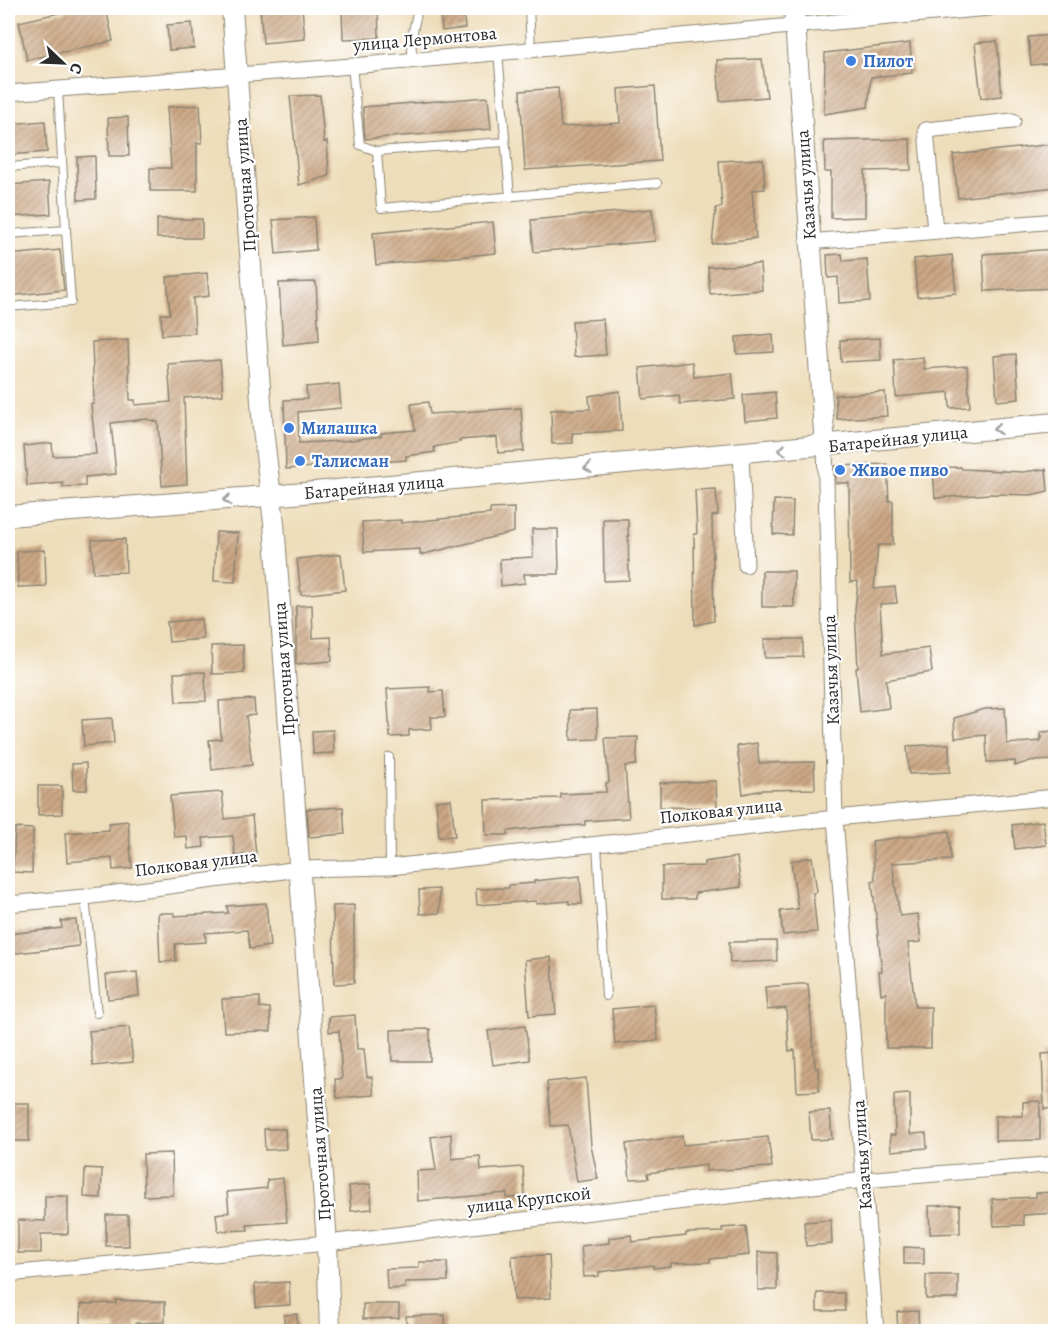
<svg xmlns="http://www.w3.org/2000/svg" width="1063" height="1339" viewBox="0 0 1063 1339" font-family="Alegreya,serif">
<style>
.building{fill:url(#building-hatch)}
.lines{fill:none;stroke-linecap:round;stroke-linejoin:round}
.service-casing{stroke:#8c8472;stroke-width:10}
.minor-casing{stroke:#8c8472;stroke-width:17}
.tertiary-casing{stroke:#8c8472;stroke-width:22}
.service{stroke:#fff;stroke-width:8}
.minor{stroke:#fff;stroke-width:15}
.tertiary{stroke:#fff;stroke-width:20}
.oneway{stroke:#a0a0a0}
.shop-dot{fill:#3f7fe0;stroke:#fff;stroke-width:2}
.labels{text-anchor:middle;stroke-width:4.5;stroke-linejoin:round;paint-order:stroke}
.street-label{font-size:18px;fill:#2b2b2b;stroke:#fff}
.shop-label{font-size:18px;font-weight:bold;fill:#366cbe;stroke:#fff;text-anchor:start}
</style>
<defs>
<pattern id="building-hatch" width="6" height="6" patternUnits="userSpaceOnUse" patternTransform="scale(1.5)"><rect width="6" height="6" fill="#cca885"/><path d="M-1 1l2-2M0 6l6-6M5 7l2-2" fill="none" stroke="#a6896d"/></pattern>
</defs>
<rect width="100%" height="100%" fill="#fff"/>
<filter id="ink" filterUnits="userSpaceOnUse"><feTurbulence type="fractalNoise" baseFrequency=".0167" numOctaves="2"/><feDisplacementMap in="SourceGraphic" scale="12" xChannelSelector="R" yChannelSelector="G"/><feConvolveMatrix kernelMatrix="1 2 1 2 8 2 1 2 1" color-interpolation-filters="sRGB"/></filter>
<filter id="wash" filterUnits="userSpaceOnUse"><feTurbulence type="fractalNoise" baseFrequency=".008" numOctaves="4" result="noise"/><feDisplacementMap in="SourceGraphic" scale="24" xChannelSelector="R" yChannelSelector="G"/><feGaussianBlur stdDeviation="1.35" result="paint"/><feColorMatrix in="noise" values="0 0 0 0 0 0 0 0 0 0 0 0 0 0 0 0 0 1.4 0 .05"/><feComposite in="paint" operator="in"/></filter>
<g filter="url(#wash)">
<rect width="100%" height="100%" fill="#eeddba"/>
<g id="blocks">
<path class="building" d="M71 8H106L113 41 27 60 19 22 72 10Z
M260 8H302L305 39 263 43Z
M342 8H378L379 38 343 39Z
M440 8H463L465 28 442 31Z
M192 23 194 48 169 50 167 25Z
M1051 35 1054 63 1031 65 1028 37Z
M997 41 1002 96 981 98 975 43Z
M910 43 912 73 871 77 868 107 824 114 825 53Z
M762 59 767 97 720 101 717 60Z
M655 86 660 161 525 170 520 91 558 88 561 127 620 123 618 89Z
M320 95 324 142 327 141 329 176 299 185 290 96Z
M488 97 491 129 365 139 363 107Z
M200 105 202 143H197V191H150V168H171L167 107Z
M128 117 129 156H109L108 118Z
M45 121 47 152 8 155V124Z
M910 139 911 170 865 171V217L831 218V172H825L824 141Z
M1054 144 1056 187 958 198 953 155Z
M95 156 96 199 78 200 77 157Z
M763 159 765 189 752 190 756 238 712 244 716 208 722 207 719 161Z
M49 182 51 214 8 217V185Z
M652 209 655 241 534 252 531 220Z
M314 217 316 250 276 254 273 220Z
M157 219H202V238H157Z
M493 222 496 253 376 265 373 233Z
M1056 249V288L985 291 983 254Z
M60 250 64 290 8 296V255Z
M842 254 843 261 867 259 870 301 839 303 838 277 828 278 827 255Z
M952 255 956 293 917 297 914 259Z
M760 264 762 290 710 294 708 267Z
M207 273 209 296 193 298 195 333 162 335 161 314H170L167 277Z
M316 282 319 341 283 345 279 283Z
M603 319 606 355 574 357 572 321Z
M773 334 774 352 737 354 736 337Z
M880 338 881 360 841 362 840 340Z
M128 340 130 400H135V405L171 402 168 364 220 360 223 395 184 398 187 484 162 486 158 422 146 419 111 423 116 474 85 477V486L63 487V483L27 486 24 446 52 443 53 456 96 454 91 404H94L92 342Z
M1016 354 1019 399 997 401 994 356Z
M923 357 924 369 967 366 970 407 950 408 949 392 896 397 894 360Z
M692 362 694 377 732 373 735 399 680 404 679 395 643 399 640 368Z
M339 384 341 408 298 412 299 443 343 441 381 436V433L415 430 411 404 428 402 430 414 521 408 524 451 498 453 497 437 459 440 460 442 434 447 435 452 406 456V460L286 469 284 400 307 399 306 387Z
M620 391 622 431 572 433 573 443 552 444 551 410 590 409 589 396Z
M775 392 777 418 745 421 743 395Z
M885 392 887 416 837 419 835 395Z
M887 464 889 501H893V545H878L874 589 895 587 897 603 880 604 883 654 929 648 932 672 886 680 889 708 860 712 856 668H858L855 610 858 581 850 582 849 483H836L835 466Z
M961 467 962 469 1023 472 1046 469 1048 491 1031 495 990 494 935 498 933 468Z
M716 489 718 515 712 516 714 621 695 625 694 534H697L695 490Z
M774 500 793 501 792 535 773 534Z
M514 508V532L420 555V549L364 552 362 522 401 520V523L490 514V509Z
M603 519H628L629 580 604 581Z
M532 529H558L559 574H524L525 583 501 586 500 559 533 557Z
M216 532 238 533 235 582 214 581Z
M125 539 126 572 93 573 92 540Z
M45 550 46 586 18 587 17 551Z
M341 554 345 590 301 595 297 559Z
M762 571H794V607H762Z
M312 605 313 638 331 637 332 661 296 664V606Z
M201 619 203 639 169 642 167 622Z
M764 639H803V657L765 658Z
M243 645 244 673 212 674 211 646Z
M205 672 206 701 176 702 174 673Z
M430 687V692L443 691 445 717H431L432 729 409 730V736L390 737 387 689Z
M254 699 255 715 246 716 252 765 212 770 209 740 221 739 219 701Z
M1005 708 1007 744 1041 741V732L1056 731V760L1030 761 1015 766V761L987 762 986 735 955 738 954 718 985 709Z
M597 709 598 739 571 740 570 710Z
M112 718 114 743 84 746 82 720Z
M333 730 334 753 313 754 312 731Z
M638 737 636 765 625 766 629 818 585 821V825L545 827 508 831V835H486L485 800 561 798V794L606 792V783L609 782 605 738Z
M757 743 759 763 814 762 815 789 763 790 743 794 737 746Z
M949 744 950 772 909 774 907 746Z
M86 763 87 790H73L72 764Z
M716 781 717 808 660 807V783Z
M38 786H62V814L38 815Z
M222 792 225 819 252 816 256 854 235 856 233 836 203 838 204 847 188 849 187 836 174 837 170 796Z
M451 799 455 836 439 837 436 801Z
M343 807 345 834 309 837 307 809Z
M128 821 132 868 113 870 112 858 67 862 65 833 109 830V823Z
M1043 821 1046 845 1015 849 1012 825Z
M15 828 33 829 32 873 13 872Z
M949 831 951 860 892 863 900 916 918 914 921 942 908 943 915 1007H931V1048H886V993L881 994 879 971H882L872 881 875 880 872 841Z
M737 857 741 887 695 893V899H662V867L704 866V862Z
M812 857 817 892 813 893 817 932 783 935 780 911 798 909 791 861Z
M580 876 582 904H569V901L536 904V901L477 905 476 889 509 888V885L534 883V881Z
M439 889 440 913 420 914 419 890Z
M266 903 270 946 250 949 247 930 205 933 206 942 175 944 176 961 160 962 158 913H174V916L228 913 227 906Z
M354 905V983L334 984 333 906Z
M76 920 79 946 8 954V934L62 928 61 921Z
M776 941 777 961 730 963 729 942Z
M551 957 556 1014 529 1016 525 960Z
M137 972 139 996 108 999 106 975Z
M800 984H808L815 1068H818L819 1091 797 1092 795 1050 789 1051 786 1008 767 1010 765 987Z
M260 997V1008H270L271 1031 224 1032 222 999Z
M654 1005 658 1040 615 1044 612 1009Z
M355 1015 357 1049H364L367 1077H372L374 1095 337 1098 335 1079H342L339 1031 329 1032V1017Z
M525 1026 530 1060 493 1065 488 1031Z
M129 1027 133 1062 93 1066 89 1031Z
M430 1029V1061H392L391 1030Z
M1056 1053V1108L1044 1109 1042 1054Z
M586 1078 591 1146 598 1179 577 1182 568 1125 551 1126 547 1082Z
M910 1094V1134L926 1133 927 1148 891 1151 890 1135H895L894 1095Z
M1040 1101V1140L995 1141V1116H1023V1102Z
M8 1103H29V1141H8Z
M830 1111 832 1139 811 1140 809 1112Z
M264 1129H285L286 1149 265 1150Z
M451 1134 452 1159 480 1156 481 1170 523 1167 525 1197 507 1198V1193L418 1201 417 1171 436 1170 431 1137Z
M682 1136 683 1145 768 1137 772 1167 706 1171V1165L648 1173 649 1178 630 1179 626 1144Z
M172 1153 173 1195 144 1196 143 1154Z
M85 1168 102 1169 101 1198 84 1197Z
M283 1178 287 1222 247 1225 248 1230 218 1231 216 1214 229 1212 227 1192 267 1188V1180Z
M370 1184 372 1209 351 1211 349 1186Z
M1056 1192V1213L1023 1215 1024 1225 994 1226 992 1199 1036 1197V1193Z
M45 1196H68V1234H41V1253H18V1220L45 1221Z
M960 1205V1233L930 1234 929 1206Z
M106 1215H128L129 1246H106Z
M831 1220 832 1244 806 1246 804 1222Z
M746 1226 749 1255 710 1259V1262L671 1263V1266L653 1268V1265L599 1272V1276L584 1277 581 1246 609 1243V1238L631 1235 632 1242 686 1236V1233L723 1232 722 1228Z
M904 1247 924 1248V1264H904Z
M758 1252 777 1253V1290H758Z
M549 1255 551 1298 514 1300 512 1256Z
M419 1262H447L448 1281 405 1282V1288L387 1289 386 1269 419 1268Z
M926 1275H958V1299H926Z
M289 1282 290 1305 256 1307 255 1284Z
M817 1293H844L845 1311H817Z
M116 1300 165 1302V1322L136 1323V1332H116V1325L81 1326V1304L116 1303Z
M363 1304H399V1318L363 1319Z
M918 1311 919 1332H898L897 1312Z
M297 1314V1332H284V1315Z
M445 1315V1332H407L406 1316Z"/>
</g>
</g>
<g filter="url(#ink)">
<use href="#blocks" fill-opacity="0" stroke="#8c8472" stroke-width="1.5"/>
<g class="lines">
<defs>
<path id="service" d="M529 8 531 49
M498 52 510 197
M413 60 411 41 418 8
M352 66 360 145 377 151
M505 142 377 151 381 208 657 183
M8 167 62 163
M8 234 66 230 58 89
M8 307 71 302 66 230
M389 757 390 867
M597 845 606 996
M85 897 97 1013"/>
<path id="minor" d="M8 93 352 66 989 8
M935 231 926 130 1013 121
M809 242 1056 221
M825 446 835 818 876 1332
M741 454 746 565
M8 904 85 897 299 869 390 867 835 818 1056 797
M8 1274 327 1243 864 1180 1056 1164"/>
<path id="tertiary" d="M232 8 263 429 274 523 327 1243 330 1332
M794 8 825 446
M8 516 293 494 1056 423"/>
</defs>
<use href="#service" class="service-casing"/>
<use href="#minor" class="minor-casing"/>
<use href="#tertiary" class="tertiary-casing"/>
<use href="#service" class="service"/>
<use href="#minor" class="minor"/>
<use href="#tertiary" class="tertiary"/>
</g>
<defs><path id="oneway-chevron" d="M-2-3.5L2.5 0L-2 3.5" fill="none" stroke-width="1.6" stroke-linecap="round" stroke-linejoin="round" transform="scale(1.5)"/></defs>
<g class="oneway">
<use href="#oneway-chevron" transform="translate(997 429) rotate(174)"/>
<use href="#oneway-chevron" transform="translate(782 450) rotate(175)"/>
<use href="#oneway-chevron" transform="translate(588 468) rotate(175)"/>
<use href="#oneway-chevron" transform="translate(227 500) rotate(176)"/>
</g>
</g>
<g class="shop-dot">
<circle cx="851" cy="61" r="6"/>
<circle cx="289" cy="428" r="6"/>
<circle cx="300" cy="461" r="6"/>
<circle cx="840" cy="470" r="6"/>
</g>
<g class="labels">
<g class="street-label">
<text transform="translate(425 39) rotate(-5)" y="6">улица Лермонтова</text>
<text transform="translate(245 185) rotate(-94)" y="6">Проточная улица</text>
<text transform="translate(806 185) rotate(-94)" y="6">Казачья улица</text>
<text transform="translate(898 439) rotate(-6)" y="6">Батарейная улица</text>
<text transform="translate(374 487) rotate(-5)" y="6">Батарейная улица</text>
<text transform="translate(284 669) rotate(-94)" y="6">Проточная улица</text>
<text transform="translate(831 670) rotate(-92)" y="6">Казачья улица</text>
<text transform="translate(721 811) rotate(-6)" y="6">Полковая улица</text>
<text transform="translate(196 863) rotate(-7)" y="6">Полковая улица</text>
<text transform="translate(320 1154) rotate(-94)" y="6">Проточная улица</text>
<text transform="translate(862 1155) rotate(-94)" y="6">Казачья улица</text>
<text transform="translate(529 1200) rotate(-7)" y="6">улица Крупской</text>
</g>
<g class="shop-label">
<text x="863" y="67">Пилот</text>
<text x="301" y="434">Милашка</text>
<text x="312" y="467">Талисман</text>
<text x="852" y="476">Живое пиво</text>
</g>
</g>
<rect width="1063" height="1339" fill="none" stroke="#fff" stroke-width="30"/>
<g transform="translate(63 63) rotate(113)" stroke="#ffffff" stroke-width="4.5" paint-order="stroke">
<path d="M0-4.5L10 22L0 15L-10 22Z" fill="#2b2b2b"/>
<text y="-9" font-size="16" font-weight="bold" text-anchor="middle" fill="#2b2b2b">С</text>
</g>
</svg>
